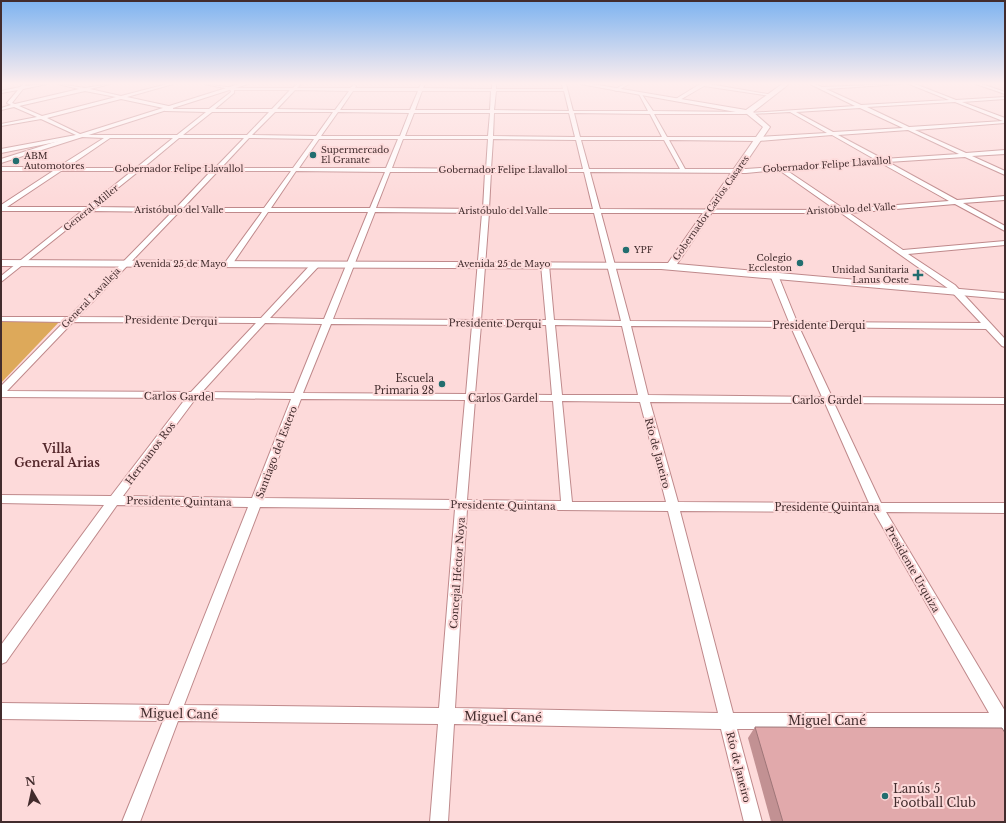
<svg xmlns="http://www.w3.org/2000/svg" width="1006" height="823" viewBox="0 0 1006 823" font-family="'Libre Baskerville',serif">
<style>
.green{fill:#dda95a}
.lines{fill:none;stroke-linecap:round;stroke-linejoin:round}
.street-casing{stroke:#bf898b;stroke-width:2}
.secondary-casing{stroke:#bf898b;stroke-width:2}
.street{fill:#fff;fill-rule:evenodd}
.secondary{fill:#fff;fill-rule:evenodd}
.wall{fill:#c29193}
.building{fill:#e1a9ab;stroke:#9e7678}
.poi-dot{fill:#226e6f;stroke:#fddada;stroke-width:1.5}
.labels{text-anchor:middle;stroke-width:4;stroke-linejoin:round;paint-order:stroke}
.far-poi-label{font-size:9px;fill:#422c2d;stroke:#fddada;text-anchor:start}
.far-street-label{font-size:9px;fill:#422c2d;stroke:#fddada}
.street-label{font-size:10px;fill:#422c2d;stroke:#fddada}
.poi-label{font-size:10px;fill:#422c2d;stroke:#fddada;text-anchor:end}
.quarter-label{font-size:12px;font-weight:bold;fill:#55282c;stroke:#fddada}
.near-street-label{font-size:12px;fill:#422c2d;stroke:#fddada}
.near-poi-label{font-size:12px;fill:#422c2d;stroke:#fddada;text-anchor:start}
</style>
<rect width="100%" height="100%" fill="#fddada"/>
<path class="green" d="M60 321 1 383V322Z"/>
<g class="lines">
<defs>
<path id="street" d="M23 84H27L25 86 47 84 23 89 12 103 15 104 79 89 58 84 85 88 110 84 90 89 121 96 167 84H173L127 97 173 107V109H209L231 92 230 89 204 84 234 88H293L297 84H301L297 88H350L354 85 356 86 355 88H419L421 84H425L423 88 492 89V84H496V89H563L562 84H566L573 111H648L639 94 641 93 653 111 745 112 747 113 745 114H654L667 137H758L827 133 790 112 751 114 749 113 855 106 810 84H815L822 87 900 84 826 89 861 105 949 100 909 84H915L956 100 1005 97V99L962 102 1005 118V123L915 130 966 153 1005 150V154L972 156 1005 171V175L965 157 888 162 957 200 1005 196V200L963 203 1005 226V231L955 204 849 213 903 250 1005 241V245L908 254 955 285 1005 339V347L1002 346 986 329 799 327 832 397 1005 398V404L834 403 881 503H1005V513L886 512 1005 711V734L999 732 998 729H737L762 822H744L721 729 454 724 448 822H430L438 724 178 721 140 822H122L163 721 1 719V703L169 705 248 507 117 505 6 662 1 664V645L104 505 1 503V495L111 496 186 398 1 397V386L64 322 1 321V317H69L172 212 90 211 1 282V276L82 211H1V205L53 171H1V167H58L104 138 81 137 1 153V149L76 135 41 119 1 126V124L37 117 14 107 1 110V108L11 105 7 103 18 90 1 93V91L20 87ZM234 90H290L272 109H215L234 93ZM295 90 349 91 335 110 277 109ZM85 91 116 97 42 116 19 106ZM353 91H418L410 110H340ZM422 91H491L490 110H415ZM496 91H564L569 111 494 110ZM121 99 168 109H163L165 111 206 112 177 135H82L47 118ZM955 102 1003 121 909 127 867 107ZM860 108 903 128 833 132 796 112ZM212 112H269L247 135H183ZM275 112H333L316 136 252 135ZM338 112 409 113 400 136H321ZM414 113H490L488 136H405ZM494 113H569L575 137 493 136ZM574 113 650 114 662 137H580ZM908 130 959 154 883 159 838 135ZM832 135 876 160 746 169H685L669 140 758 141ZM110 138H173L136 168H66ZM179 138H244L215 168H143ZM249 138 314 139 293 168H221ZM319 139H398L386 168H299ZM403 139H488L486 169 392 168ZM493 139 576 140 583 169H491ZM581 140H664L680 169H589ZM881 163 949 201 844 209 786 170ZM779 170 836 210 600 209 590 172 746 173ZM61 171H132L87 207H7ZM139 171H211L176 208 94 207ZM218 171H291L264 208H183ZM296 171 385 172 370 208H271ZM390 172H485L483 209 376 208ZM491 172H584L593 209H489ZM179 212H262L224 264 228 266H231L268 212H368L324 319 270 318 319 266 320 264 316 262H313L261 318 78 317ZM375 212 482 213 473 320 333 319ZM489 213H594L621 321 554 320 549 265 545 263 541 265 546 320H481ZM601 213H841L949 289 981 323 797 322 778 275 774 273 770 275 789 322 630 321ZM73 322 256 323 191 392 7 391ZM265 323 322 324 294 393 202 392ZM331 324 472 325 466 394 303 393ZM481 325H546L552 395 475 394ZM555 325 622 326 638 395H562ZM631 326 791 327 822 397 648 395ZM196 398 291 399 252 498 123 496ZM301 399 465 400 456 500 263 498ZM475 400 553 401 561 501 467 500ZM562 401 640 402 666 502H572ZM650 402 825 403 869 503 678 502ZM260 507 455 509 439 708 184 705ZM467 509 668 511 718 713 455 708ZM680 511 874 512 989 713H733Z
M624 84H629L617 91 614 90Z
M700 84H709L773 95 771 96 704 86 678 101 674 100Z
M976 84H982L1005 92V94Z"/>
<path id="secondary" d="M239 84H248L1 163V159Z
M580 84H592L746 110 782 84H789L753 112 770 127 677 264 1005 293V299L661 269 1 266V260L668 263 763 127 747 114Z"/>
</defs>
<use href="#street" class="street-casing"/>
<use href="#secondary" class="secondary-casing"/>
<use href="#street" class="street"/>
<use href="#secondary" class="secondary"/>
</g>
<path class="wall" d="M755 727 1005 822H771L748 738Z"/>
<path class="building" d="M755 727 1002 728 1005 733V822H783Z"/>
<linearGradient id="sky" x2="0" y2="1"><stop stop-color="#7db3f0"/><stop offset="0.42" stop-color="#feeeee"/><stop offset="1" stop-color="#feeeee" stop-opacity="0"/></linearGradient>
<rect width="1006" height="199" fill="url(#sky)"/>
<g class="poi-dot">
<circle cx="313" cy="155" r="4"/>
<circle cx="16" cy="161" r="4"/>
<circle cx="626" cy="250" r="4"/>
<circle cx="800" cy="263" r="4"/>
<path d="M916 269h4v4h4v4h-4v4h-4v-4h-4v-4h4z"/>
<circle cx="442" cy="384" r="4"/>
<circle cx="885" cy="796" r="4"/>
</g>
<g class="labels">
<g class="far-poi-label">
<text x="321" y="153">Supermercado<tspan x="321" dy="10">El Granate</tspan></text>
<text x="24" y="159">ABM<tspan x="24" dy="10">Automotores</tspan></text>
<text x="634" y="253">YPF</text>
<text x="792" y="261" text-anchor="end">Colegio<tspan x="792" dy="10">Eccleston</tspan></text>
<text x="909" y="273" text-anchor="end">Unidad Sanitaria<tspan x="909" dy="10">Lanus Oeste</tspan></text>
</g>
<g class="far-street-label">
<text transform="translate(827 165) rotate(-4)" y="3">Gobernador Felipe Llavallol</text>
<text x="179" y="172">Gobernador Felipe Llavallol</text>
<text x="503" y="173">Gobernador Felipe Llavallol</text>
<text transform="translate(91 208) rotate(-39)" y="3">General Miller</text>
<text transform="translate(711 208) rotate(-55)" y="3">Gobernador Carlos Casares</text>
<text transform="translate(851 209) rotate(-3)" y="3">Aristóbulo del Valle</text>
<text x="179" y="213">Aristóbulo del Valle</text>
<text x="503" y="214">Aristóbulo del Valle</text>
<text x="180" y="267">Avenida 25 de Mayo</text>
<text x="504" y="267">Avenida 25 de Mayo</text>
<text transform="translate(91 298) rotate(-46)" y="3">General Lavalleja</text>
</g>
<g class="street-label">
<text transform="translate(171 320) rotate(1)" y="4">Presidente Derqui</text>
<text transform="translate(495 323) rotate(1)" y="4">Presidente Derqui</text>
<text x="819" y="329">Presidente Derqui</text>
<text transform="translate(179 396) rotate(1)" y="4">Carlos Gardel</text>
<text x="503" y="402">Carlos Gardel</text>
<text x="827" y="404">Carlos Gardel</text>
<text transform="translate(276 452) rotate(-69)" y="4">Santiago del Estero</text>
<text transform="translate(150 453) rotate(-53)" y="4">Hermanos Ros</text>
<text transform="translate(658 453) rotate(75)" y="4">Río de Janeiro</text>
<text transform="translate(179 501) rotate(1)" y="4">Presidente Quintana</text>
<text transform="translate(503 505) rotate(1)" y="4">Presidente Quintana</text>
<text x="827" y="511">Presidente Quintana</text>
<text transform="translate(913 569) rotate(60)" y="4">Presidente Urquiza</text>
<text transform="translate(457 573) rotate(-86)" y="4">Concejal Héctor Noya</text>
<text transform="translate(739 767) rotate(76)" y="4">Río de Janeiro</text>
</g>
<g class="poi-label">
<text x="434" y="382">Escuela<tspan x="434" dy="12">Primaria 28</tspan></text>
</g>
<g class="quarter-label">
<text x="57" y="453">Villa<tspan x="57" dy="14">General Arias</tspan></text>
</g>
<g class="near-street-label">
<text transform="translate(179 714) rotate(1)" y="4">Miguel Cané</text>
<text transform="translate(503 717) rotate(1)" y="4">Miguel Cané</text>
<text x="827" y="725">Miguel Cané</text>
</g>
<g class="near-poi-label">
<text x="893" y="793">Lanús 5<tspan x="893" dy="14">Football Club</tspan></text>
</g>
</g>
<rect width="1006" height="823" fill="none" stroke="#422c2d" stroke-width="4"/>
<g transform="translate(32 791) rotate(351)" stroke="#fddada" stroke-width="3" paint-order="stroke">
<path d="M0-3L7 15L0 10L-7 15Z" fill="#422c2d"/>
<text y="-6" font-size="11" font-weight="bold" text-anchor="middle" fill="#422c2d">N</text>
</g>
</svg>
